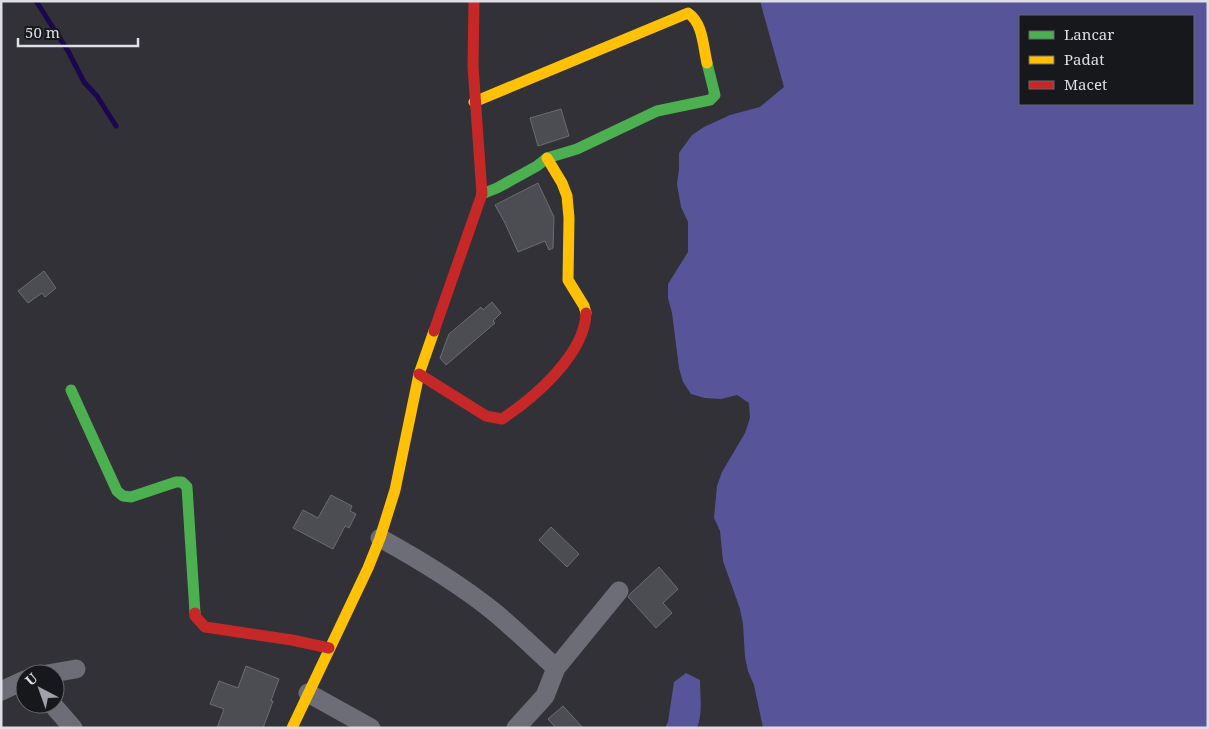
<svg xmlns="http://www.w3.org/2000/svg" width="1209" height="729" viewBox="0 0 1209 729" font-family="'Noto Serif',serif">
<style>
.forest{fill:#58549a;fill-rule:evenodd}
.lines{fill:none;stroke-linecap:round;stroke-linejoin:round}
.stream{stroke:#1b074e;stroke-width:5}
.building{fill:#4c4d52;stroke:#6c6c71}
.street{stroke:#6d6d78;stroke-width:19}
.fast{stroke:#4caf50;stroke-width:11}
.slow{stroke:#ffc107;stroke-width:11}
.jam{stroke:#c62828;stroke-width:11}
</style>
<rect width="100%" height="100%" fill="#313137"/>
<path class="forest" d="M760 1H1208V728H763L754 685 748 671 745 657 743 624 740 609 723 561 720 531 714 518 717 486 722 472 745 433 750 418 749 403 737 395 721 399 705 398 691 394 683 382 679 368 672 313 668 298V284L688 252V222L681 207 677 184 679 169V153L692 135 704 127 730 115 760 107 784 87ZM1020 16H1193V104H1020Z
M686 673 700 680C700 696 703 713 697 728H665L668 722 674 682Z"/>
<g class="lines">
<path class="stream" d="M36 1 68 51 84 82 97 96 116 126"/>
</g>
<path class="building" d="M561 109 569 136 538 146 530 118Z
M538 183 554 217 553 248 549 250 545 241 518 252 505 223 495 205Z
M44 271 56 288 45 297 42 293 28 303 18 291Z
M492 302 501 313 493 321 495 323 446 365 440 358 449 334 481 307 483 310Z
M331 495 352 506 350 511 356 514 349 528 345 526 333 549 293 528 303 510 318 518Z
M551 527 579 554 567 567 539 540Z
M659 567 678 589 663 603 672 613 656 628 628 597 630 594Z
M246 666 279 679 271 701H273L263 728H217L224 709 210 704 219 681 238 688Z
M563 706 583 728H556L548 719Z"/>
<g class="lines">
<path class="street" d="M380 538C420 560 458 583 493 611 515 629 535 649 556 668
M47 674 76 669
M1 691 25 680
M308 693 371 728
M52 704 73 728
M516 728 545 696 556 668 619 591"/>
<path class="fast" d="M482 194 497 188 537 166 547 158 577 149 657 111 710 100 715 95 707 63
M71 390 117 491 123 496 131 497 176 482H182L187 487 195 613"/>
<path class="slow" d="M474 102 688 13C703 23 703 46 707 63
M547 158 562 183 567 196 569 218 568 280 584 306 586 313
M292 728 368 568 380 538 395 490 419 374 434 331"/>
<path class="jam" d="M434 331 482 194 473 66 474 1
M419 374 486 416 502 419C534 398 585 354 586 313
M195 613V616L205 627 292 640 329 648"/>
</g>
<rect width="1209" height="729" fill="none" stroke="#dedfe6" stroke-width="5"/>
<rect x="1019" y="15" width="175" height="90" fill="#17181c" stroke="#67686d"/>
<rect x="1029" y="31" width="25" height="8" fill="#4caf50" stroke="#67686d"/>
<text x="1064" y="40" font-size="15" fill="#dedfe6">Lancar</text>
<rect x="1029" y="56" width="25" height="8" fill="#ffc107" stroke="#67686d"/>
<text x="1064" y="65" font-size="15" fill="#dedfe6">Padat</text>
<rect x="1029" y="81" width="25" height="8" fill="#c62828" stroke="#67686d"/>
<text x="1064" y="90" font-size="15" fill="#dedfe6">Macet</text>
<g transform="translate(40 689) rotate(319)"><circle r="24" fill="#17181c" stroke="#67686d"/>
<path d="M0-4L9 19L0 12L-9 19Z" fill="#a1a2a9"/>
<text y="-8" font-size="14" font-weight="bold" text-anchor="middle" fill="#dedfe6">U</text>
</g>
<path d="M18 38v8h120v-8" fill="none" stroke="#dedfe6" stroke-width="2.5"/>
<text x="25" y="38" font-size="15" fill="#dedfe6" stroke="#17181c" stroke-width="4" paint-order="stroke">50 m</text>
</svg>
